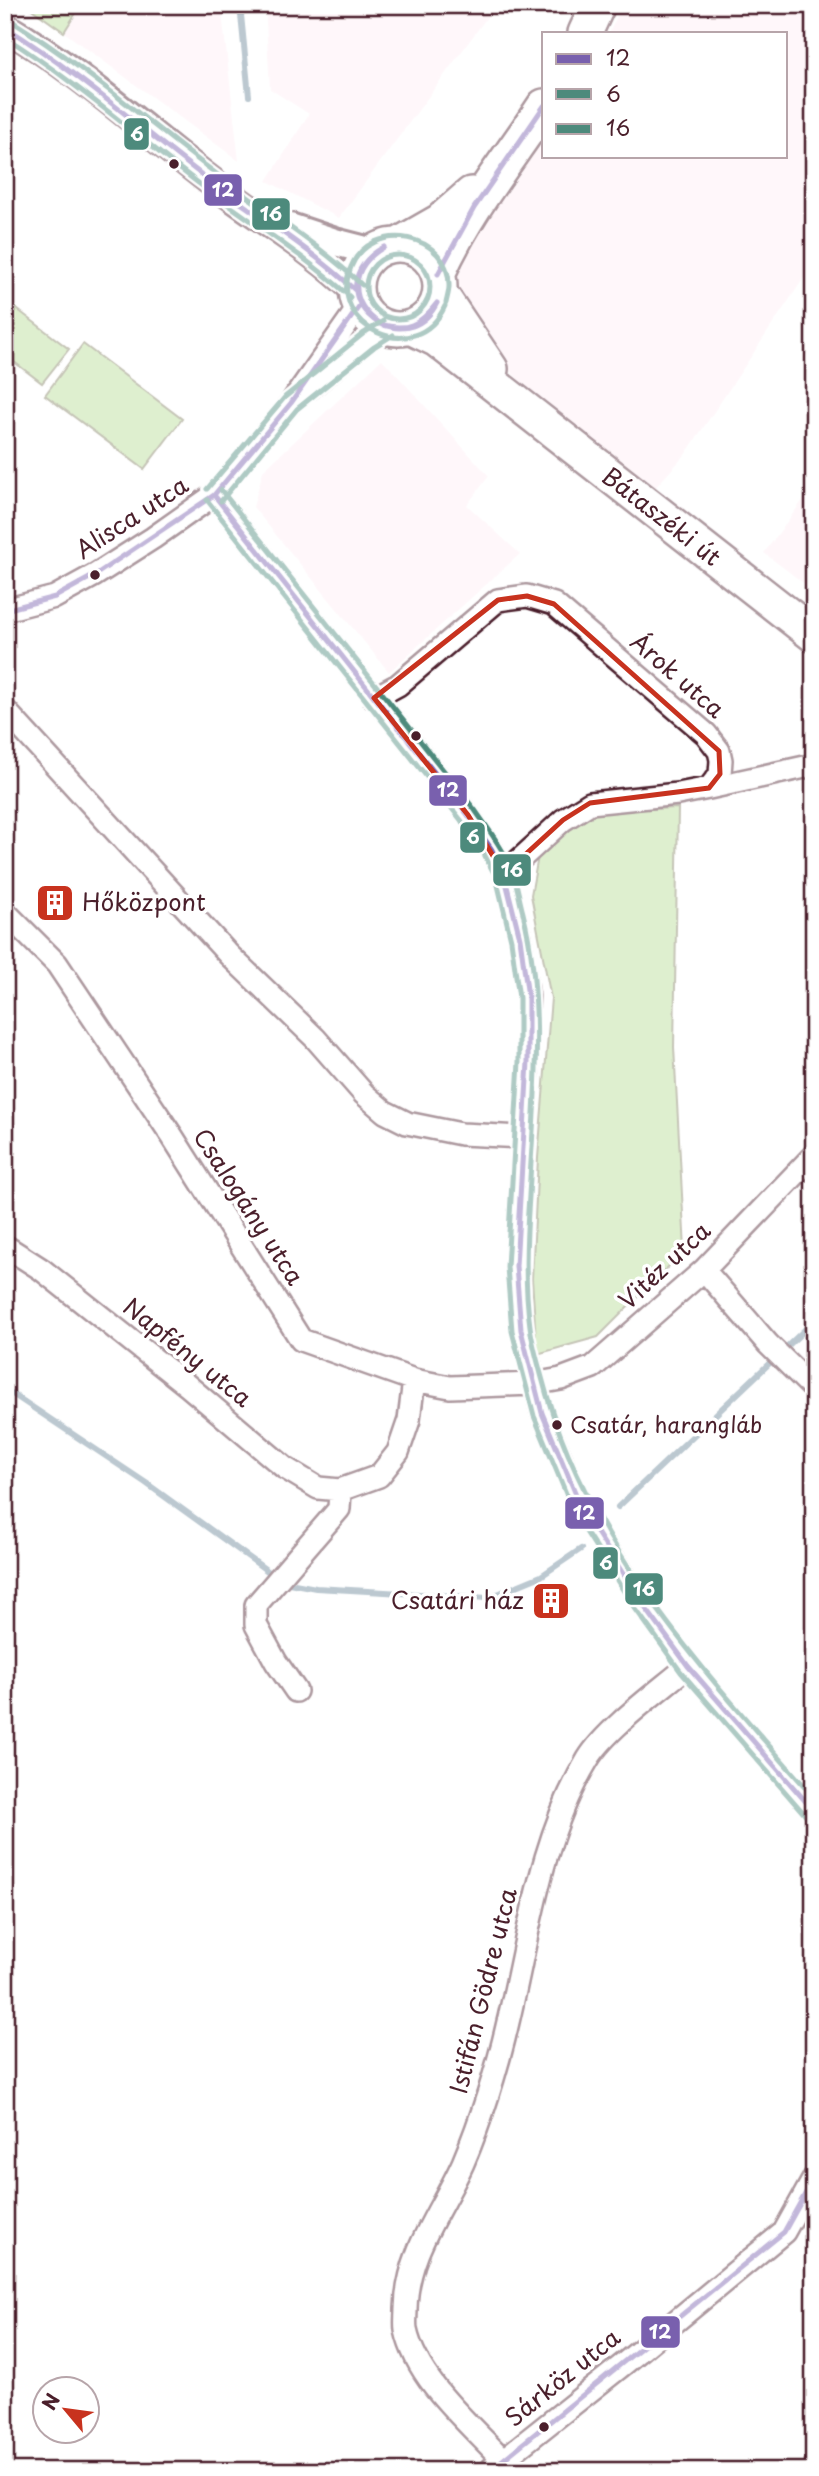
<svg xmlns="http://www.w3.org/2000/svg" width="819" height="2476" viewBox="0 0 819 2476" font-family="'Playpen Sans',sans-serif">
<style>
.built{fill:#feeef4}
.green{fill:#b7dc96;stroke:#807e60;stroke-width:2}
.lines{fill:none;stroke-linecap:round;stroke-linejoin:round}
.stream{stroke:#6a8698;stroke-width:6}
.minor-casing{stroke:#4a1f2b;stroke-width:26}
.tertiary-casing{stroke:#4a1f2b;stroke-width:32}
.primary-casing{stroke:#4a1f2b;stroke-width:38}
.minor{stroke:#fff;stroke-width:21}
.tertiary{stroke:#fff;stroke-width:26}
.primary{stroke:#fff;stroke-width:33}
.bus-1-casing{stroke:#fff;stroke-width:10}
.bus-2-casing{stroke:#fff;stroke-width:10}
.bus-3-casing{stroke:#fff;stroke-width:10}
.bus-1{stroke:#7960ae;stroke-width:5}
.bus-2{stroke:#4d8a7c;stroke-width:5}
.bus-3{stroke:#4d8a7c;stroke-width:5}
.marked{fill:none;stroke:#c8321e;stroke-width:5;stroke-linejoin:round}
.bus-dot{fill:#4a1f2b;stroke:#fff;stroke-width:2.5}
.labels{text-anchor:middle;stroke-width:7;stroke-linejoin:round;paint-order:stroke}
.bus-label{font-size:22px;fill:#4a1f2b;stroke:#fff;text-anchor:start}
.street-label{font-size:24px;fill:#4a1f2b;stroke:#fff}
.poi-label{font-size:24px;fill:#4a1f2b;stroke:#fff;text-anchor:start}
.line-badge{stroke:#fff;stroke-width:2.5}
.badge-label{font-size:19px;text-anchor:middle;font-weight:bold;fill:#fff}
</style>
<rect width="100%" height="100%" fill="#fff"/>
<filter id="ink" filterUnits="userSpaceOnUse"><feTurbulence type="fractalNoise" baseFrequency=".0143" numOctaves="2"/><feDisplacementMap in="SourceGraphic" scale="14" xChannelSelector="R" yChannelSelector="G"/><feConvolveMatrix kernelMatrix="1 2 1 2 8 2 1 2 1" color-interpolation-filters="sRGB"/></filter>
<g filter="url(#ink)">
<path class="built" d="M81 5H221L239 161 64 32Z
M265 5H496L339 218 267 181 309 114 270 89Z
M623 5H814V263L685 455 653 490 550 411 506 367 457 291 455 278 456 267 468 239 505 196 544 138V156H786V33H609Z
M382 359 489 476 467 505 520 554 389 672 253 507 263 471Z
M814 485V591L764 553Z"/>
<path class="green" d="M26 5H81L64 32Z
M5 300 69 349 42 383 5 355Z
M83 344 182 419 144 469 45 395Z
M678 808 674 1047 685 1250 598 1337 537 1354 532 1279 538 1158 551 998 531 895 539 851 598 811Z"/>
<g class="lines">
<path class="stream" d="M240 5 249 96
M5 1389 146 1483 269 1572
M618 1507 814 1321
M289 1583 316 1588 488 1598 541 1576 581 1549"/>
<defs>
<path id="minor" d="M309 389 369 340 388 328
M214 495 468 815 492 850 504 874 520 938 528 997V1062L516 1266 521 1330 542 1413 582 1509 639 1599 688 1666 814 1811
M5 610 55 597 95 575 153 538 214 495 291 403 360 305
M374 698 398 685 498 600 527 596 554 604 706 734 719 751 721 760 720 774 709 788 678 794 590 803 563 820 504 874
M5 710 229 955 315 1038 364 1094 385 1112 407 1123 461 1134 523 1137
M709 788 814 765
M5 912 57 964 172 1136 301 1340 414 1380 450 1387 533 1384 561 1379 593 1367 704 1270 814 1155
M5 1246 41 1269 188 1386 285 1468 318 1488 340 1490 379 1476 398 1452 409 1420 414 1380
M704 1270 768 1344 814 1389
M296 1691 276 1662 256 1625V1605L339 1509 340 1490
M503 2460C469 2423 417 2381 406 2330 405 2323 406 2316 406 2309 407 2252 441 2212 463 2163 481 2121 498 2066 508 2022 529 1934 540 1838 588 1759 606 1729 660 1690 688 1666
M489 2471 625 2363 784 2232 814 2178"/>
<path id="tertiary" d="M5 27C84 73 151 137 224 191 268 224 316 252 356 291
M290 227 335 242 374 252"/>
<path id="primary" d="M585 33 598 5
M356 287a42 42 0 1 1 84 0a42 42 0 1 1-84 0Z
M398 245 440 221 471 194
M438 274C465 212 507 162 544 106
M440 293 491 369
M410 327 437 340 814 635"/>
</defs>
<use href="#minor" class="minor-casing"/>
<use href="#tertiary" class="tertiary-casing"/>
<use href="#primary" class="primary-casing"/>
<use href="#minor" class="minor"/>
<use href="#tertiary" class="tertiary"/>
<use href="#primary" class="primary"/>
<defs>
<path id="bus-1" d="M5 27C76 71 137 125 202 175 254 214 309 247 356 291
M438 274 474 208 544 106
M380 324C407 332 420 325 437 303
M380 324C404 333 425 327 437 303
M380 324C345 302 349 266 384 247
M380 324C347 301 350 267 384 247
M214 495 468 815 492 850 504 874 520 938 528 997V1062L516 1266 521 1330 542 1413 582 1509 639 1599 688 1666 814 1811
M5 610 55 597 95 575 214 495 291 403 360 305
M489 2471 784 2232 814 2178"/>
<path id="bus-2" d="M5 37C74 80 133 133 197 182 248 220 303 254 350 297
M445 306C416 369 326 327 351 267 371 218 451 233 449 287 449 292 447 298 446 303
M207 500 461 820 484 854 496 877 511 940 519 998V1062L507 1267 512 1331 534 1416 574 1513 632 1604 681 1672 807 1817
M221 501 297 409 374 347 393 335"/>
<path id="bus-3" d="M10 20C81 64 143 118 210 169 260 208 315 241 362 285
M366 287a32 32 0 1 1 64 0a32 32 0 1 1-64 0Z
M207 489 285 397 364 333 383 321
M221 490 475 810C488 829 503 848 512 870 517 883 519 899 523 913 546 1005 534 1101 529 1196 526 1239 524 1283 530 1326 532 1342 537 1359 541 1374 584 1543 702 1669 814 1797"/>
</defs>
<use href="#bus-1" class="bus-1-casing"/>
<use href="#bus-2" class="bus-2-casing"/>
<use href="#bus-3" class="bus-3-casing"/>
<use href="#bus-1" class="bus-1"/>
<use href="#bus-2" class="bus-2"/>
<use href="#bus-3" class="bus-3"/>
</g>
</g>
<path d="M0 0H819V2476H0ZM527 596 554 604 719 751 720 774 709 788 590 803 563 820 504 874 468 815 374 698 498 600Z" fill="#fff" fill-opacity=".55" fill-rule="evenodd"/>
<path class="marked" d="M527 596 554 604 719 751 720 774 709 788 590 803 563 820 504 874 468 815 374 698 498 600Z"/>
<defs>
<symbol id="building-square" viewBox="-11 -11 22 22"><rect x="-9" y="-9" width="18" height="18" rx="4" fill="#c8321e" stroke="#fff"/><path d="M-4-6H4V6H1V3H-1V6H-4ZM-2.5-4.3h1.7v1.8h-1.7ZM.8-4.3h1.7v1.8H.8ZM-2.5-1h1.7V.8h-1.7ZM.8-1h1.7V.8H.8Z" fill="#fff"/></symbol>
</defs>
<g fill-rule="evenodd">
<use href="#building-square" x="33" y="881" width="44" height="44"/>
<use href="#building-square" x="529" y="1579" width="44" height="44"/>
</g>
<g class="bus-dot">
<circle cx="174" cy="164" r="6"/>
<circle cx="95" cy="575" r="6"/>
<circle cx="416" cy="736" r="6"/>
<circle cx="557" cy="1425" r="6"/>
<circle cx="544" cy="2427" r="6"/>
</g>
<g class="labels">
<g class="bus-label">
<text x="570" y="1433">Csatár, harangláb</text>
</g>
<g class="street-label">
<text transform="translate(661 517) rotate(38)" y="8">Bátaszéki út</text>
<text transform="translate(132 518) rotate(-33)" y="8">Alisca utca</text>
<text transform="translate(677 676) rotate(41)" y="8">Árok utca</text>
<text transform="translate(248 1207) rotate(57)" y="8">Csalogány utca</text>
<text transform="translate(665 1266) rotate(-43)" y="8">Vitéz utca</text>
<text transform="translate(187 1353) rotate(39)" y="8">Napfény utca</text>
<text transform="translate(484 1991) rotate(-76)" y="8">Istifán Gödre utca</text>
<text transform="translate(563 2378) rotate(-39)" y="8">Sárköz utca</text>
</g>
<g class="poi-label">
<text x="82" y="911">Hőközpont</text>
<text x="524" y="1609" text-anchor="end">Csatári ház</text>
</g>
</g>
<g class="line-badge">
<rect x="123" y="117" width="27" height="34" rx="7" fill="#4d8a7c"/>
<rect x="203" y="173" width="40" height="34" rx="7" fill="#7960ae"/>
<rect x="251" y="197" width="40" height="34" rx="7" fill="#4d8a7c"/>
<rect x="428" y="774" width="40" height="33" rx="7" fill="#7960ae"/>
<rect x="459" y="821" width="27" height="33" rx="7" fill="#4d8a7c"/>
<rect x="492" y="853" width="40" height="34" rx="7" fill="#4d8a7c"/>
<rect x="564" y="1496" width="41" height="34" rx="7" fill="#7960ae"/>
<rect x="592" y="1546" width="27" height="34" rx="7" fill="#4d8a7c"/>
<rect x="624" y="1572" width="40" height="34" rx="7" fill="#4d8a7c"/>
<rect x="640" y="2315" width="41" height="34" rx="7" fill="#7960ae"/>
</g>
<g class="badge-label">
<text x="137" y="141">6</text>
<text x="223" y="197">12</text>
<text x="271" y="221">16</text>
<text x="448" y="797">12</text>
<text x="473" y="844">6</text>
<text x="512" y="877">16</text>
<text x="584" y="1520">12</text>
<text x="606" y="1570">6</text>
<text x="644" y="1596">16</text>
<text x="660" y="2339">12</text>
</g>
<rect width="819" height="2476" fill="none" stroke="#fff" stroke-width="28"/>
<rect x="14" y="14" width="791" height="2448" fill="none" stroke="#4a1f2b" stroke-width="2.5" filter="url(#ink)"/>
<rect x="542" y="32" width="245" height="126" fill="#ffffff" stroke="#b7a5aa" stroke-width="2"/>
<rect x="556" y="54" width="35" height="10" fill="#7960ae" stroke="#b7a5aa" stroke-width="2"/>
<text x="606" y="66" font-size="21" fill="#4a1f2b">12</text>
<rect x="556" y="89" width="35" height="10" fill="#4d8a7c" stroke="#b7a5aa" stroke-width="2"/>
<text x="606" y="102" font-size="21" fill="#4a1f2b">6</text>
<rect x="556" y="124" width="35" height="10" fill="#4d8a7c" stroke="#b7a5aa" stroke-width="2"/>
<text x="606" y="136" font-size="21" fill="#4a1f2b">16</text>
<g transform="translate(66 2410) rotate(299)"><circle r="33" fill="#ffffff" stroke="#b7a5aa" stroke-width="2"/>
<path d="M0-5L12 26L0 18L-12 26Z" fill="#c8321e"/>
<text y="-10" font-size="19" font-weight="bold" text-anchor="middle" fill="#4a1f2b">N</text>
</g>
</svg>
